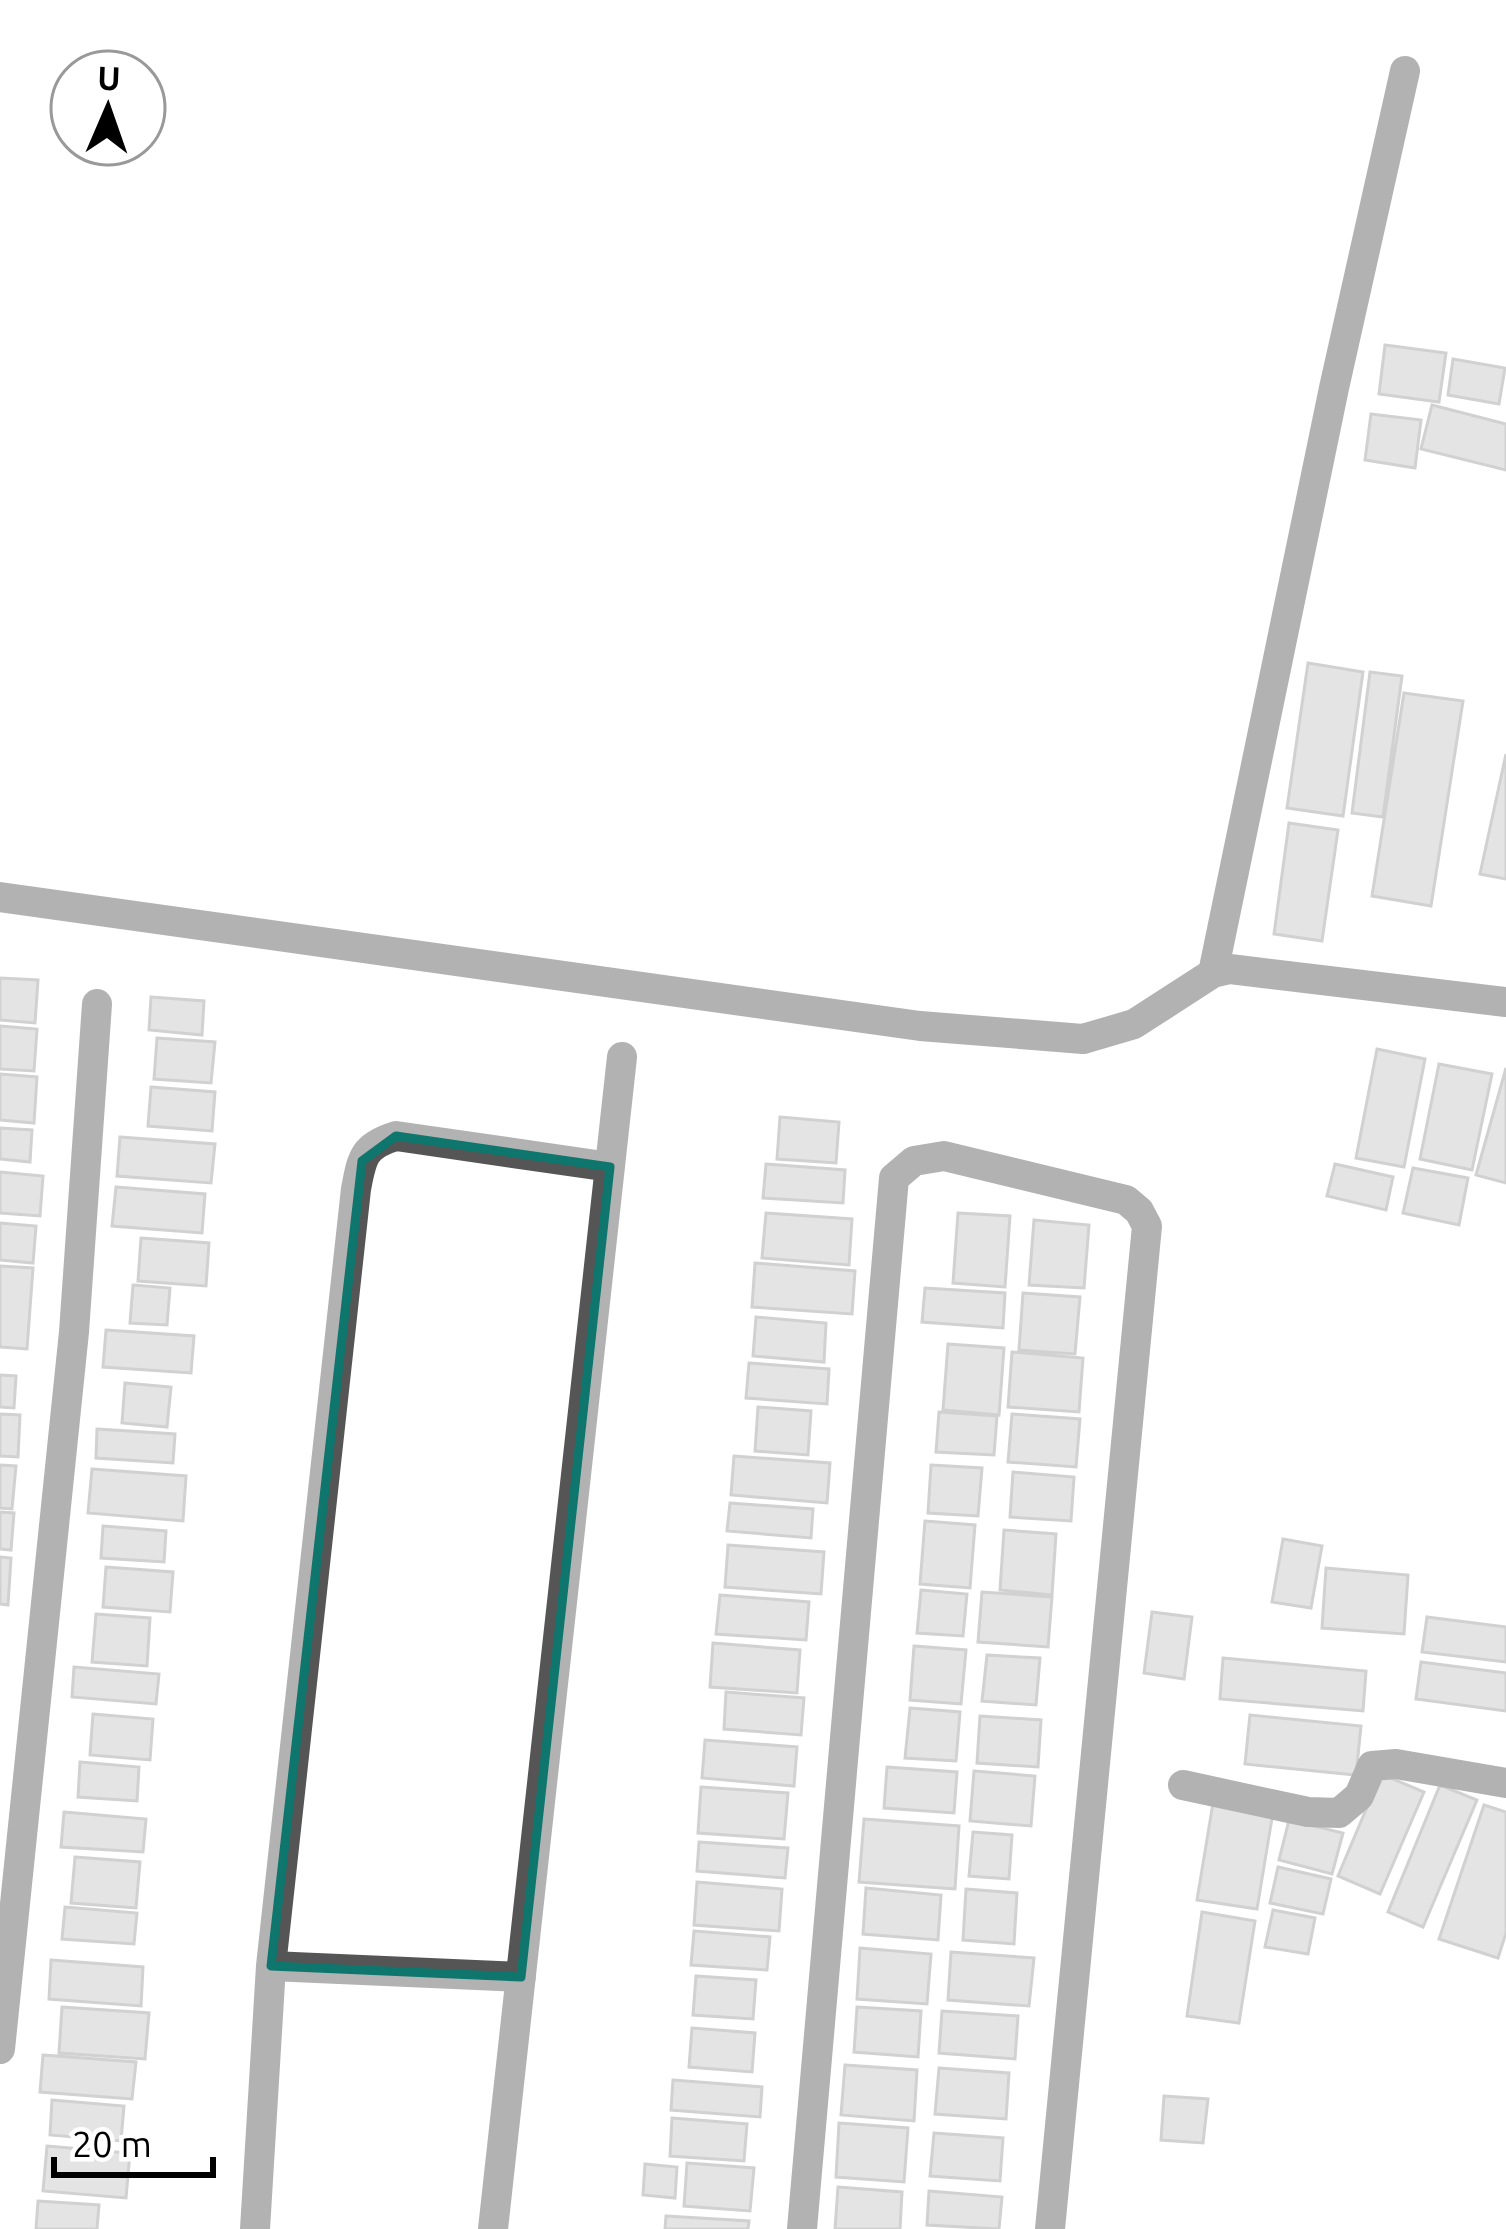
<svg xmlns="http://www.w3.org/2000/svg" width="1506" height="2229" viewBox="0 0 1506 2229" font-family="Ubuntu,sans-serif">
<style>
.building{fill:#c4c4c4;stroke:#999;stroke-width:3}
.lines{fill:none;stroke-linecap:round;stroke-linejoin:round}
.minor{stroke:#555;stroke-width:30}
.marked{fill:none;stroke:#0f766e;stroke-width:9;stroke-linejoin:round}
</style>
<rect width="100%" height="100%" fill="#fff"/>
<path class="building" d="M1385 345 1446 353 1439 402 1379 394Z
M1453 359 1505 368 1499 404 1448 395Z
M1432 405 1506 424V470L1421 449Z
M1371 414 1421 420 1415 468 1365 460Z
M1308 663 1363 672 1343 816 1287 808Z
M1370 672 1402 676 1383 817 1352 813Z
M1404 693 1463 701 1431 906 1372 896Z
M1506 754V879L1480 874Z
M1289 823 1338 830 1322 941 1274 934Z
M0 978 38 980 35 1023 0 1020Z
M151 997 204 1001 202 1035 149 1030Z
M0 1026 37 1029 34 1071 0 1069Z
M157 1038 215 1042 211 1083 154 1079Z
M1377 1049 1425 1059 1404 1167 1356 1158Z
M1439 1064 1492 1074 1472 1170 1420 1159Z
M1506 1068V1183L1476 1175Z
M0 1074 37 1077 34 1123 0 1120Z
M151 1087 215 1092 212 1131 148 1126Z
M780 1117 839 1122 836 1163 777 1159Z
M0 1128 32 1130 30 1162 0 1159Z
M120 1137 215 1144 211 1183 117 1176Z
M766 1164 845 1170 843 1203 763 1198Z
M1335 1164 1393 1177 1386 1210 1327 1196Z
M1413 1168 1468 1178 1459 1225 1403 1213Z
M0 1172 43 1176 40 1216 0 1213Z
M116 1187 205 1194 202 1233 112 1226Z
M766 1213 852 1219 849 1265 762 1258Z
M958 1213 1010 1216 1005 1287 953 1283Z
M1034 1220 1089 1225 1084 1288 1029 1285Z
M0 1223 36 1226 33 1263 0 1260Z
M141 1238 209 1243 206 1286 138 1281Z
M755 1263 855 1271 852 1314 752 1307Z
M0 1266 33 1268 27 1349 0 1347Z
M133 1285 170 1288 167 1325 130 1323Z
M925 1288 1005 1293 1003 1328 922 1322Z
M1023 1293 1080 1297 1075 1354 1019 1350Z
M756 1317 826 1323 824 1362 753 1356Z
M106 1330 194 1336 191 1373 103 1367Z
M948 1344 1004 1348 999 1415 943 1410Z
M1012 1352 1083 1358 1079 1412 1008 1407Z
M749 1363 829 1369 827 1404 746 1398Z
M0 1375 16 1376 14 1408 0 1407Z
M125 1383 171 1387 167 1427 122 1423Z
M758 1407 811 1411 808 1455 755 1451Z
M939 1412 997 1416 994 1455 936 1452Z
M0 1414 20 1415 18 1457 0 1456Z
M1012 1414 1080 1419 1076 1467 1008 1462Z
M97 1429 175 1434 173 1463 96 1458Z
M734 1456 830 1463 827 1503 731 1495Z
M0 1465 16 1466 12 1509 0 1508Z
M931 1465 982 1468 978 1516 928 1513Z
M92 1469 186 1476 183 1521 88 1513Z
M1013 1472 1074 1477 1071 1521 1010 1517Z
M730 1503 813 1509 811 1538 727 1531Z
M0 1512 14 1513 11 1550 0 1549Z
M925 1521 975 1525 970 1588 920 1584Z
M103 1526 166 1531 164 1562 101 1558Z
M1004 1530 1056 1534 1052 1595 1000 1590Z
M1283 1539 1322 1546 1311 1608 1272 1602Z
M728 1545 824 1552 821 1594 725 1587Z
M0 1557 11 1558 8 1605 0 1604Z
M106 1567 173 1572 170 1612 103 1607Z
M1326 1568 1408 1575 1404 1634 1322 1628Z
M921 1590 967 1594 963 1636 917 1633Z
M982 1592 1052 1597 1048 1647 978 1642Z
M720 1595 809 1602 806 1640 716 1634Z
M1152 1612 1192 1617 1184 1679 1144 1673Z
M96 1614 150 1618 147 1666 92 1662Z
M1427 1617 1506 1627V1662L1422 1652Z
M713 1643 800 1650 797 1693 710 1687Z
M914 1646 966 1650 961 1704 910 1700Z
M987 1655 1040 1658 1036 1705 982 1701Z
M1223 1658 1366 1671 1363 1711 1220 1699Z
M1421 1662 1506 1673V1711L1416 1699Z
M74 1667 159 1674 156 1704 72 1697Z
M726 1692 804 1698 801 1735 724 1729Z
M910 1708 960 1712 956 1761 905 1758Z
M93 1714 153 1719 150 1760 90 1755Z
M1250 1715 1361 1726 1356 1775 1245 1764Z
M980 1716 1041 1720 1038 1767 977 1763Z
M705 1740 797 1747 794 1786 702 1778Z
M80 1762 139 1767 137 1801 78 1797Z
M887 1767 957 1772 954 1813 884 1808Z
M974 1771 1035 1776 1031 1826 970 1821Z
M1381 1774 1424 1792 1380 1894 1338 1876Z
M1440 1785 1477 1800 1423 1927 1388 1912Z
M701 1787 788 1793 784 1839 698 1833Z
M1214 1797 1274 1806 1257 1909 1197 1900Z
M1484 1805 1506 1812V1933L1498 1958 1439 1939Z
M64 1812 146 1819 143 1852 61 1847Z
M864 1819 959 1826 955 1889 859 1882Z
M1289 1820 1343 1833 1332 1874 1279 1860Z
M973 1832 1012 1835 1009 1879 969 1876Z
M699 1842 788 1848 785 1878 697 1871Z
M75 1857 140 1862 136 1908 71 1903Z
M1278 1867 1331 1879 1323 1914 1270 1903Z
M697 1882 782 1889 779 1931 694 1925Z
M866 1888 941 1895 938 1940 863 1934Z
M966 1889 1017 1893 1014 1944 963 1940Z
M65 1907 137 1913 134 1944 62 1939Z
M1273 1910 1315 1918 1308 1954 1265 1947Z
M1202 1912 1255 1921 1239 2023 1187 2016Z
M694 1931 770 1937 767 1970 691 1965Z
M860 1948 931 1954 927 2004 857 1999Z
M951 1952 1034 1958 1029 2006 948 2000Z
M51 1960 143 1967 141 2006 49 1999Z
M696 1976 756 1980 753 2019 693 2015Z
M62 2007 149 2013 145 2059 59 2053Z
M857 2007 921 2011 918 2057 854 2052Z
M942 2011 1018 2016 1015 2059 939 2053Z
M692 2028 755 2033 752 2072 689 2067Z
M43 2055 136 2062 132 2099 40 2092Z
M845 2065 917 2070 914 2121 841 2115Z
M939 2068 1009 2073 1006 2119 935 2114Z
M673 2080 762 2087 760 2117 671 2110Z
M1164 2096 1208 2099 1203 2143 1161 2140Z
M52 2100 124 2106 121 2141 50 2135Z
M672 2118 747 2124 744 2161 670 2156Z
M839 2123 908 2128 904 2182 836 2177Z
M934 2133 1003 2138 1000 2181 930 2176Z
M47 2146 130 2153 126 2198 43 2191Z
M687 2163 754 2168 750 2211 684 2206Z
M645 2164 677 2167 675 2198 643 2195Z
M838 2187 902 2192 900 2229H835Z
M929 2191 1002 2197 999 2229 927 2225Z
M38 2201 99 2205 97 2229H36Z
M666 2216 749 2221 748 2229H665Z"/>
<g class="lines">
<path class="minor" d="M0 897 920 1026 1083 1039 1134 1024 1213 973 1230 969 1506 1002
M1213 973 1334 388 1405 71
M1183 1785 1308 1812 1339 1813 1359 1796 1372 1766 1396 1764 1506 1783
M271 1966 521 1977
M0 2049 74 1332 97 1004
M255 2229 271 1966 356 1189C362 1158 363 1146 396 1136L610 1167
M493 2229 622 1057
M802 2229 894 1178 914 1161 944 1156 1126 1200 1139 1211 1147 1226 1050 2229"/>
</g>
<path d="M0 0H1506V2229H0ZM396 1136 610 1167 521 1977 271 1966 362 1161Z" fill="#fff" fill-opacity=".55" fill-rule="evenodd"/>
<path class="marked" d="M396 1136 610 1167 521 1977 271 1966 362 1161Z"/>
<g transform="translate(108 108) rotate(2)"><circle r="57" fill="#ffffff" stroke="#999999" stroke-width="3"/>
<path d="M0-9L21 45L0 30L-21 45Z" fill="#000000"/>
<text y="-18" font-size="33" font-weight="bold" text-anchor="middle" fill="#000000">U</text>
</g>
<path d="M54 2157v18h159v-18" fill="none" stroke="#000000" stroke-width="6"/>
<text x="72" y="2157" font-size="36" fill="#000000" stroke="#ffffff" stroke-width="9" paint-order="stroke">20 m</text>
</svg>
